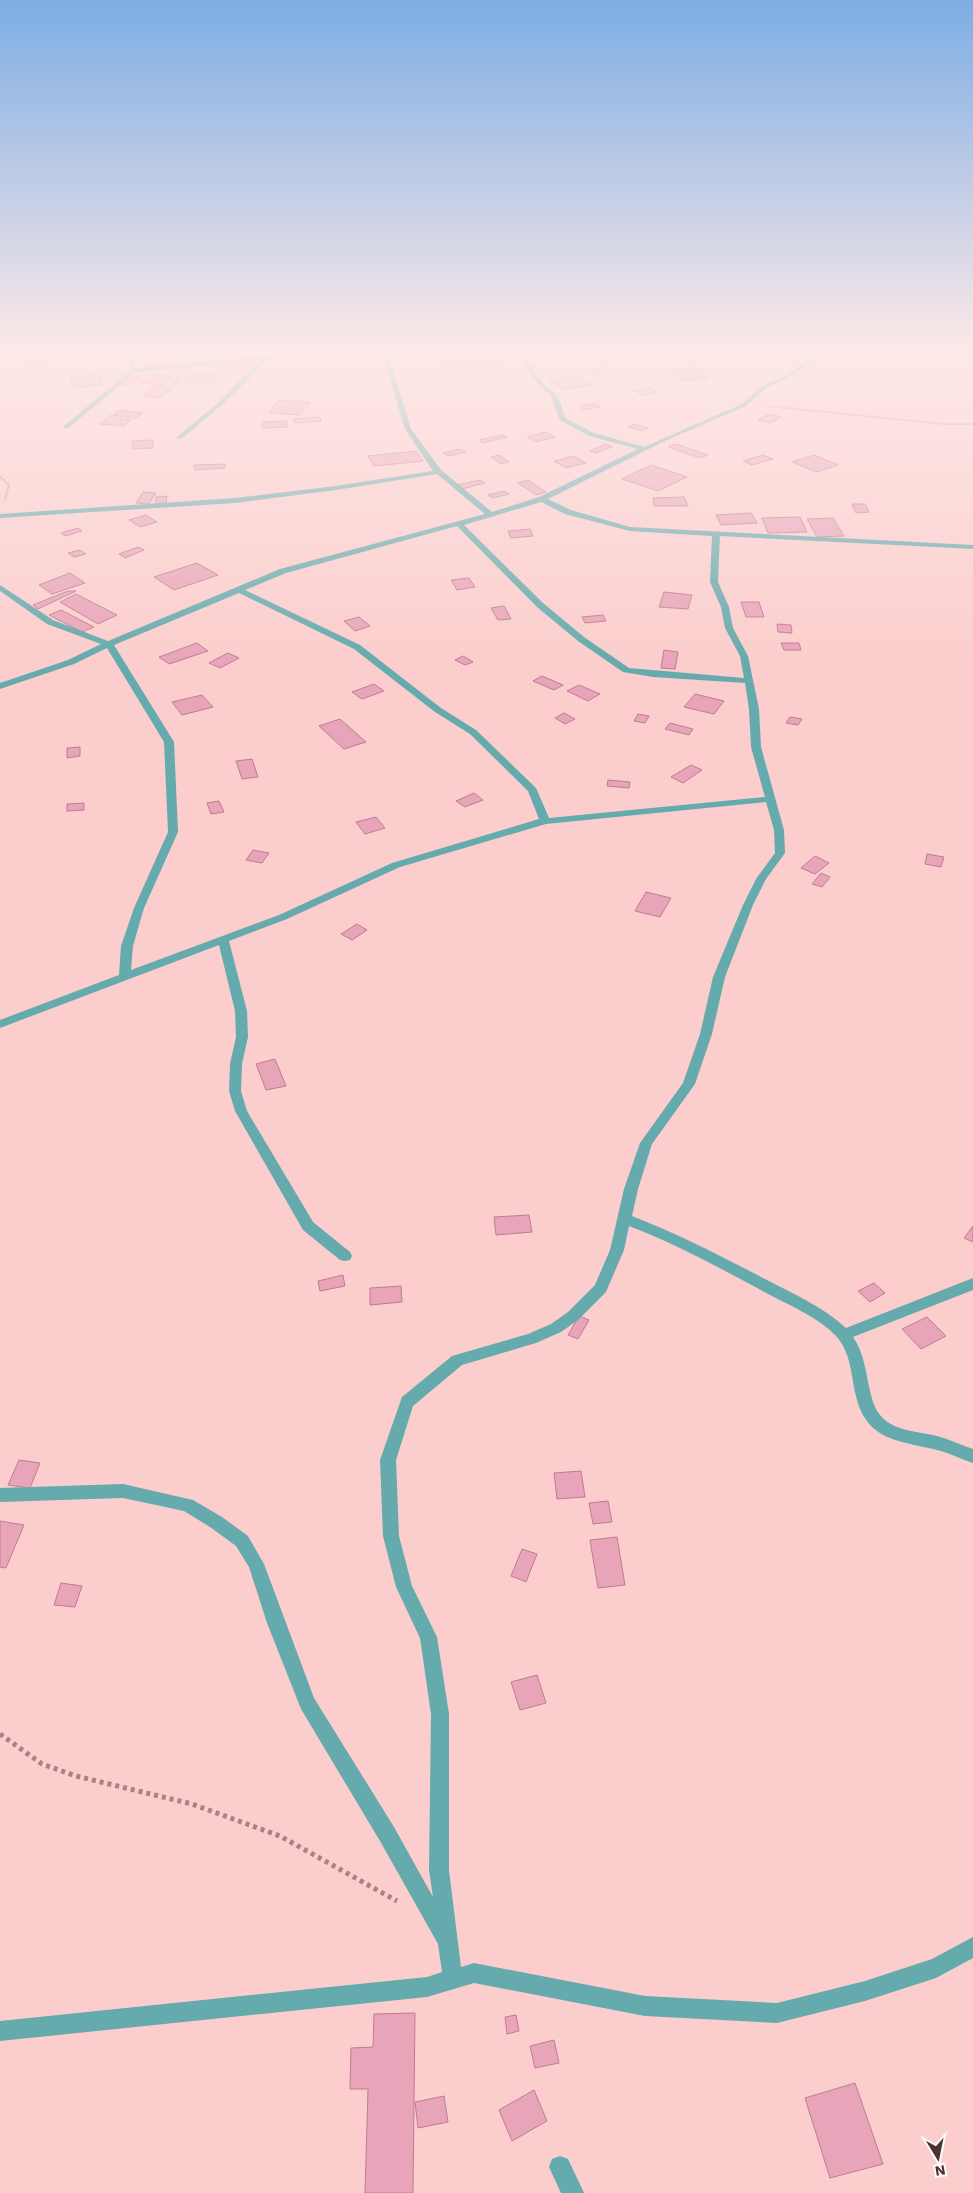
<svg xmlns="http://www.w3.org/2000/svg" width="973" height="2193" viewBox="0 0 973 2193" font-family="'Work Sans',sans-serif">
<style>
.building{fill:#e8a5b9;stroke:#bd7d91}
.lines{fill:none;stroke-linecap:round;stroke-linejoin:round}
.path-far1{stroke:#a88382;stroke-width:2;stroke-dasharray:1 1;stroke-linecap:butt}
.path{stroke:#a88382;stroke-width:5;stroke-dasharray:4 4;stroke-linecap:butt}
.minor{fill:#65aaad;fill-rule:evenodd}
</style>
<rect width="100%" height="100%" fill="#fbcecd"/>
<path class="building" d="M45 358 44 369 23 370 24 359Z
M607 367 613 371 591 375 584 371Z
M698 367 709 379 682 381 672 369Z
M191 372 219 373 214 383 185 382Z
M98 374 103 384 74 388 69 378Z
M131 375 141 376 131 385 121 384Z
M150 375 172 376 164 385 141 383Z
M575 376 591 385 565 390 549 381Z
M176 378H183L176 386 169 385Z
M156 386 173 388 160 398 143 396Z
M648 387 657 392 643 395 634 391Z
M279 400 310 402 300 415 269 413Z
M596 403 600 407 583 410 579 406Z
M120 410 143 413 134 419 114 414Z
M769 414 781 417 771 423 758 420Z
M111 415 123 416 120 419 131 420 124 426 100 424Z
M320 417 321 421 295 423 294 419Z
M287 421 288 427 262 428V422Z
M635 424 648 428 642 431 628 427Z
M545 432 555 437 536 442 527 437Z
M503 435 507 437 483 443 479 440Z
M153 440V448L133 449 132 441Z
M606 444 612 447 596 453 590 451Z
M676 444 708 455 700 458 668 447Z
M460 449 466 452 449 456 443 453Z
M416 451 423 461 374 466 368 456Z
M499 455 509 462 501 464 491 457Z
M763 455 773 459 752 465 743 461Z
M814 455 838 465 817 472 792 462Z
M574 456 586 463 566 468 554 461Z
M225 464V468L195 470 194 465Z
M651 465 687 477 658 491 622 479Z
M480 480 485 483 462 489 457 485Z
M528 480 546 492 536 495 518 483Z
M504 491 509 494 493 498 488 495Z
M143 492 156 493 149 504 136 503Z
M167 496 166 503 156 504V497Z
M684 497 688 506H654L653 498Z
M852 504H865L869 512 856 513Z
M751 513 757 523 721 525 716 515Z
M146 515 157 522 140 527 129 520Z
M800 517 807 532 768 533 762 518Z
M833 518 844 536 817 537 807 519Z
M78 528 82 531 65 536 61 533Z
M530 529 533 536 511 538 508 531Z
M138 547 144 550 125 558 119 554Z
M80 550 86 554 74 557 68 553Z
M197 563 218 575 174 590 154 577Z
M70 573 85 583 52 594 39 585Z
M469 578 475 587 457 590 451 580Z
M68 591H76L38 609 33 605Z
M664 592 692 595 688 609 659 607Z
M76 594 117 615 98 624 60 602Z
M741 602H759L764 617H746Z
M504 606 511 619 498 620 491 608Z
M61 610 94 627 82 632 49 615Z
M603 615 606 621 585 623 582 617Z
M359 617 370 626 355 631 344 621Z
M777 624 791 625 792 633 778 632Z
M197 643 208 651 169 664 159 657Z
M781 643H799L801 650H784Z
M664 650 678 652 675 669 661 668Z
M228 653 239 658 220 668 209 663Z
M463 656 473 662 465 665 455 660Z
M542 676 563 685 554 690 533 681Z
M374 684 384 691 362 699 352 692Z
M579 685 600 694 588 701 567 691Z
M695 694 724 701 714 714 684 707Z
M202 695 213 707 182 715 172 702Z
M564 713 575 719 565 724 555 718Z
M638 714 649 716 645 723 634 721Z
M790 717 802 719 798 725 786 723Z
M340 719 366 742 344 749 319 726Z
M670 723 693 729 689 735 665 729Z
M80 747V756L67 758V748Z
M252 759 258 777 242 779 236 761Z
M691 765 702 770 683 783 671 777Z
M608 780 630 782 629 788 607 786Z
M474 793 483 800 465 807 456 801Z
M219 801 224 812 211 814 207 803Z
M84 803V810L67 811V804Z
M376 817 385 828 365 834 356 822Z
M253 850 269 853 262 863 246 860Z
M927 854 944 857 941 867 925 864Z
M815 856 829 863 815 874 801 868Z
M821 873 830 877 822 887 812 884Z
M646 892 671 898 660 917 635 911Z
M357 924 367 930 352 940 341 934Z
M275 1059 286 1086 266 1090 256 1064Z
M529 1215 532 1232 496 1235 494 1217Z
M973 1226V1242L964 1238Z
M343 1275 345 1286 320 1291 318 1281Z
M874 1283 885 1293 870 1302 858 1291Z
M401 1286 402 1302 370 1305V1288Z
M579 1316 589 1320 578 1339 568 1335Z
M927 1317 946 1336 921 1349 902 1329Z
M19 1460 40 1463 30 1488 8 1485Z
M581 1471 585 1497 557 1499 554 1473Z
M608 1501 612 1522 593 1524 589 1503Z
M0 1521 24 1525 6 1568 0 1567Z
M617 1537 625 1585 598 1588 590 1540Z
M522 1549 537 1554 526 1582 511 1576Z
M61 1583 82 1586 75 1607 54 1605Z
M537 1675 546 1703 520 1710 511 1682Z
M415 2013 413 2193H365L368 2089H350L351 2048 373 2047 374 2014Z
M516 2015 519 2031 507 2034 505 2017Z
M554 2040 559 2063 535 2068 530 2046Z
M855 2083 883 2164 830 2178 805 2098Z
M534 2090 547 2121 512 2141 499 2110Z
M444 2096 448 2122 418 2128 415 2102Z"/>
<g class="lines">
<path class="path-far1" d="M412 353 447 364 509 362
M767 406 943 424H973
M0 477 9 485 5 500"/>
<path class="path" d="M0 1734 42 1764 76 1776 192 1804 280 1836 397 1901"/>
<path class="minor" d="M134 353H140L135 365 136 368 266 356 360 353 268 360 223 404 181 439 176 438 219 402 260 360 136 372 68 428H64V426L131 370 129 365Z
M382 353H388L411 429 441 470 492 512 539 497 638 449 589 436 560 420 550 394 541 388 521 361 529 353H536L527 361 545 386 555 393 560 401 565 418 594 433 644 447 742 404 762 386 786 375 806 361 810 353H816L811 363 790 377 766 388 746 406 667 440 548 499 571 510 630 527 973 545V549L720 536 718 582 729 607 733 628 748 656 759 709 761 747 784 830 785 853 766 879 753 905 725 977 712 1034 695 1084 652 1144 638 1189 632 1216C678 1234 723 1257 767 1280 794 1294 823 1307 846 1328L973 1278V1290L853 1337C865 1354 866 1376 871 1395 879 1431 907 1429 937 1436 949 1439 961 1445 973 1449V1463C961 1459 950 1453 937 1450 897 1440 865 1441 855 1392 851 1373 850 1351 836 1336 819 1318 793 1307 772 1296 725 1271 679 1245 629 1226L624 1250 606 1292 578 1320 561 1332 536 1343 462 1365 413 1406 396 1460 399 1536 412 1586 437 1637 449 1714V1870L461 1967 474 1963 645 1996 777 2003 865 1981 932 1959 973 1937V1958L936 1978 865 2001 777 2023 645 2016 474 1983 427 1997 0 2041V2021L427 1977 442 1972 438 1944 380 1841 301 1709 267 1623 249 1567 236 1546 210 1527 184 1511 123 1498 0 1502V1488L123 1484 193 1500 222 1517 248 1536 264 1564 314 1698 394 1827 433 1897 429 1870 431 1714 420 1638 396 1587 383 1536 380 1460 402 1397 452 1356 528 1334 551 1324 568 1312 595 1285 610 1250 624 1189 640 1143 683 1083 700 1034 713 977 743 905 756 879 775 853 774 830 766 802 546 824 400 867 287 919 229 941 247 1011 248 1037 242 1064 241 1091 247 1111 313 1222 350 1252 352 1256 350 1260 345 1261 340 1260 303 1230 235 1111 229 1091 230 1064 236 1037 235 1011 219 945 0 1028V1020L119 975 121 946 134 908 168 832 164 742 107 648 74 664 0 689V683L68 660 101 644 47 624 0 591V585L53 620 108 641 280 569 485 514 437 474 336 490 235 503 0 518V514L235 498 336 486 433 471 405 429ZM541 502 565 514 630 531 712 536 710 582 721 607 725 628 740 656 744 678 629 668 584 637 543 603 464 525ZM457 526 537 607 578 641 623 672 653 677 745 683 749 709 751 747 765 797 549 818 536 788 476 730 441 708 360 645 245 590 286 573ZM239 593 354 649 435 712 470 734 528 791 539 819 392 863 279 915 131 970 133 946 144 908 178 832 174 742 114 645Z
M560 2156 568 2159 584 2193H561L549 2167 552 2159Z"/>
</g>
<linearGradient id="sky" x2="0" y2="1"><stop stop-color="#7dade4"/><stop offset="0.53" stop-color="#fde9e8"/><stop offset="1" stop-color="#fde9e8" stop-opacity="0"/></linearGradient>
<rect width="973" height="660" fill="url(#sky)"/>
<g transform="translate(938 2158) rotate(170)" stroke="#fcfcfc" stroke-width="4" paint-order="stroke">
<path d="M0-4L9 19L0 12L-9 19Z" fill="#4e3131"/>
<text y="-8" font-size="14" font-weight="bold" text-anchor="middle" fill="#4e3131">N</text>
</g>
</svg>
